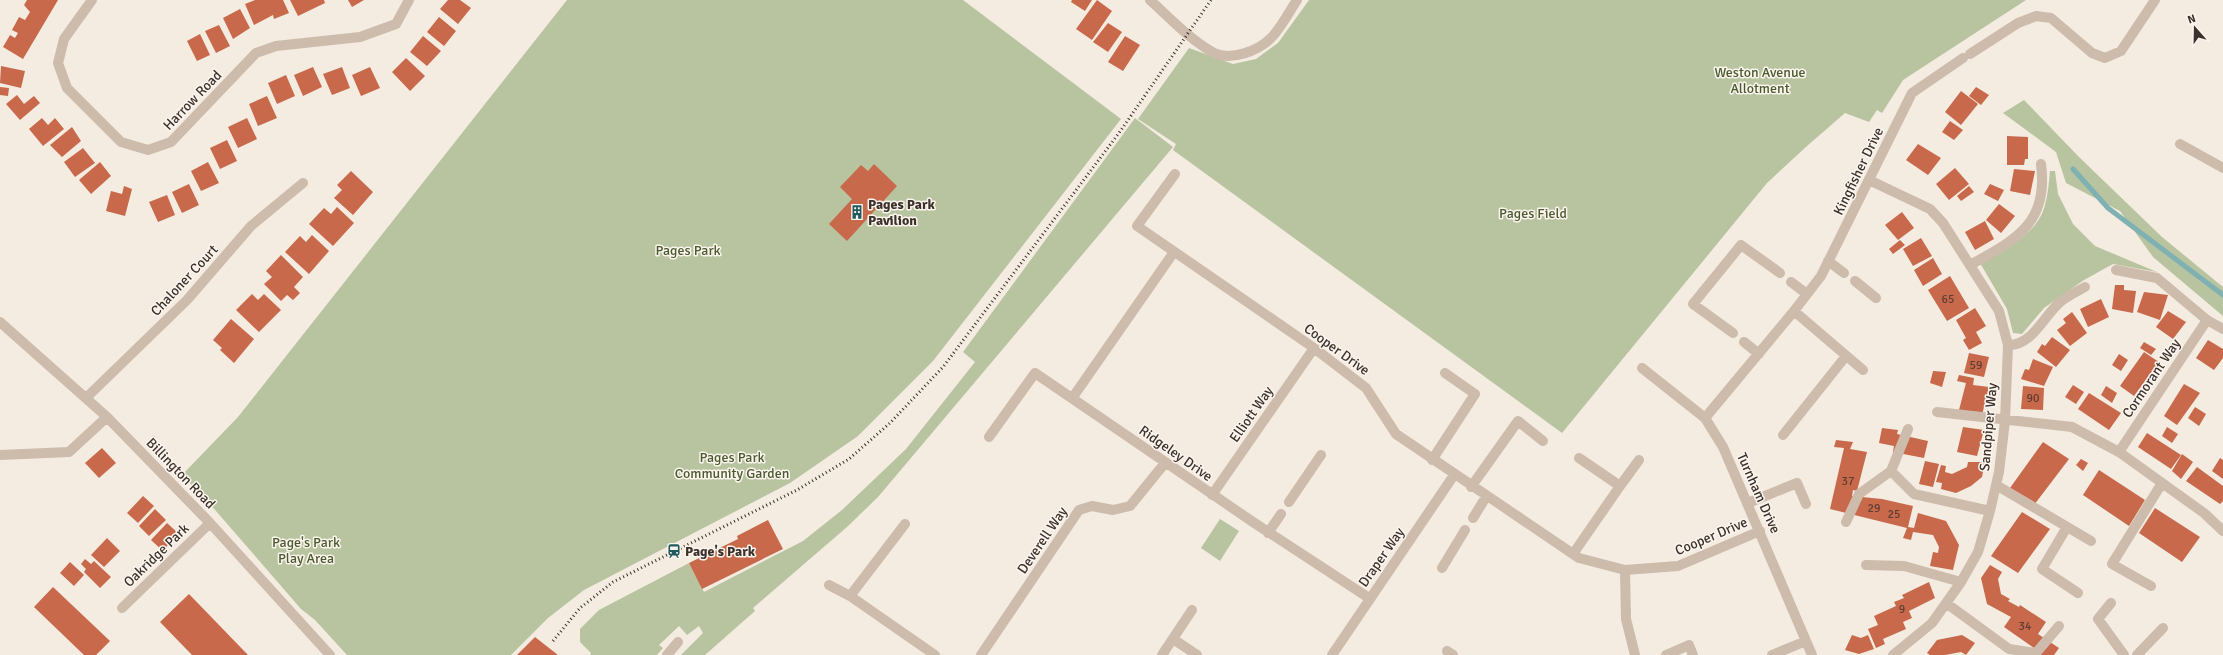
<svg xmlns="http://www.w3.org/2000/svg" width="2223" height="655" viewBox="0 0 2223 655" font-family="Signika,sans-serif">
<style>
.green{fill:#b8c4a0}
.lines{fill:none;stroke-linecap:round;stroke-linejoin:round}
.stream{stroke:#7fb0b2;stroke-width:5}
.building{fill:#c8694b}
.minor{stroke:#cdbbac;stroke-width:10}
.rail{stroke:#3b302b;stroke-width:3;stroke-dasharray:1 3;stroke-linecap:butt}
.labels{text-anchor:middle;stroke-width:3;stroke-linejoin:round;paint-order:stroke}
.number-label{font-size:12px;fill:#5e3e33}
.park-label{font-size:14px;fill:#4a5a2e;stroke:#fbf5ee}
.street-label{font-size:14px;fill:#3b302b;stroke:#fbf5ee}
.poi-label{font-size:14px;font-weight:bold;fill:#3b302b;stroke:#fbf5ee;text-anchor:start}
</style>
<rect width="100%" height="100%" fill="#f4ebe1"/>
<path class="green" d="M567 0H963L1121 119 933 361 858 436 790 483 584 590 548 618 511 655H347L315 620 301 609 216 511 182 475 238 417Z
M1309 0H2026L1903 80 1882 113 1877 110 1869 122 1845 113 1807 146 1767 183 1562 433 1173 150 1176 144 1138 119 1189 48 1233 64 1256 59 1278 43Z
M2024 100 2079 157 2162 237 2223 287V316L2153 257 2120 211 2066 183 2056 152 2003 113Z
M1135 118 1173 147 878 497 847 527 753 608 755 611 705 655H681L703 633 699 626 687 635 679 626 659 645 663 648 657 655H590L591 653 580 642V629L599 610 689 563 704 592 803 541 842 510 906 449 975 362 963 352Z
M2050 171H2055L2058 194 2073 224 2095 246 2157 272 2113 264 2084 280 2044 308 2022 334 2013 333 2007 309 1980 263C2004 250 2038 234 2045 205 2048 194 2049 182 2050 171Z
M1220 519 1239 531 1220 561 1201 548Z"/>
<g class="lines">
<path class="stream" d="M2073 169 2108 208 2223 295"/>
</g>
<path class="building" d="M27 0H58L23 59 3 47 10 35 15 38 18 33 12 30 19 17 25 20 30 12 24 5Z
M255 0H283L289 13 274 19 273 15 254 25 245 4Z
M290 0H324L325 3 298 16Z
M348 0H364L352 7Z
M448 0H460L471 8 458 24 440 9Z
M1072 0H1092L1085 11 1071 2Z
M1097 0 1112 11 1092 40 1076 29Z
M240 9 250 28 233 39 223 18Z
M439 17 456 31 444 46 427 32Z
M1108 23 1122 32 1108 52 1093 42Z
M219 25 230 46 216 53 205 31Z
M200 34 210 55 197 61 187 41Z
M423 36 441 51 427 66 410 52Z
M1125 36 1140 45 1123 71 1108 62Z
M406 58 425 76 410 91 392 72Z
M1 66 25 71 21 88 0 83Z
M313 67 322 87 303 96 294 75Z
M342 67 350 88 332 95 323 74Z
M370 67 380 88 361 96 352 75Z
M286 75 295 96 277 104 268 83Z
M0 87 9 88 8 96 0 95Z
M1976 87 1989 95 1981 105 1969 96Z
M1961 91 1978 104 1961 125 1945 112Z
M17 95 24 104 34 96 40 103 20 120 6 104Z
M267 96 277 118 258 126 249 104Z
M42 118 48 125 55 118 64 129 43 146 29 129Z
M247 118 257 139 238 148 228 127Z
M1950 121 1963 130 1954 140 1942 132Z
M72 127 81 141 62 157 50 145Z
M2007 136 2028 137V159H2025L2024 165H2007Z
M227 140 237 161 220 169 210 148Z
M1918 144 1941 158 1928 175 1906 160Z
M83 148 95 163 75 177 64 162Z
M100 162 111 176 91 194 79 180Z
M208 162 219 183 201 191 191 171Z
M874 164 897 186 847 241 829 224 852 199 840 187 861 165 868 171Z
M1955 168 1969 184 1949 200 1936 184Z
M2014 169 2035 171 2030 195 2010 191Z
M351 171 373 192 353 215 334 198 342 190 337 185Z
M189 184 199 205 182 213 172 192Z
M1990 184 2004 190 1998 201 1984 194Z
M124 186 132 189 125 216 106 211 111 191 122 194Z
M1969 186 1974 192 1961 201 1957 196Z
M167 195 175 215 158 222 149 202Z
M1999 204 2015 216 2001 233 1986 220Z
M337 207 354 223 333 246 309 224 324 208 331 214Z
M1902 212 1914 228 1898 240 1885 225Z
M1985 221 1994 239 1975 250 1965 232Z
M312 235 329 251 309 274 285 252 300 236 306 242Z
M1921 238 1932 256 1913 266 1903 249Z
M1900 240 1905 245 1893 254 1889 249Z
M281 255 303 277 294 287 300 293 293 300 287 295 281 301 264 284 272 277 266 271Z
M1933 258 1942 274 1923 286 1914 270Z
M1950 276 1969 308 1947 321 1928 290Z
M2115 285H2124V290L2136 291 2133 313 2112 309Z
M2144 292 2168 295 2160 320 2137 312Z
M252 294 258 300 264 294 281 310 259 332 236 310Z
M2101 299 2109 317 2088 327 2080 309Z
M1975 308 1986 326 1976 332 1982 343 1969 350 1963 340 1966 338 1956 320Z
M2168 311 2186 322 2173 339 2156 327Z
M2072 312 2087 333 2070 346 2057 330 2066 323 2063 319Z
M231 319 254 339 234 363 220 350 222 348 213 340Z
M2052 337 2070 350 2056 367 2037 352 2042 344 2045 346Z
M2208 340 2223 349V358L2214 370 2196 358Z
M2144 342 2156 349 2151 355 2140 348Z
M2144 352 2159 362 2134 396 2120 386Z
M1969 353 1989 357 1984 377 1964 373Z
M2119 354 2128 360 2121 371 2112 365Z
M2033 359 2053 367 2044 386 2021 379 2025 369 2029 370Z
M1933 371 1946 372 1942 387 1930 383Z
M1959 375 1974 378 1973 385 1989 387 1982 415 1959 410 1966 383 1957 381Z
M2184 384 2200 393 2177 425 2164 416Z
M2073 385 2084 392 2076 404 2065 397Z
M2023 386 2044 388 2043 410 2021 409Z
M2106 386 2117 393 2112 403 2101 395Z
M2089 393 2121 413 2109 430 2078 409Z
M2195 407 2206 414 2199 426 2188 418Z
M1963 427 1984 430 1977 456 1957 452Z
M2167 427 2178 434 2172 443 2162 436Z
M1882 428 1898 430 1897 434 1928 441 1924 458 1893 452 1894 446 1879 443Z
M2147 433 2181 455 2171 469 2138 447Z
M1836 440 1853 442 1850 449 1867 452 1857 491 1853 490 1852 496 1882 499 1913 506 1908 527 1914 528 1918 513 1946 521 1959 545 1953 570 1930 566 1933 552 1938 553 1939 547 1933 535 1913 532 1911 540 1903 538 1907 528 1830 509 1844 448 1834 447Z
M2043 442 2069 459 2034 505 2010 488Z
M102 448 116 463 99 478 85 463Z
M2182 454 2193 462 2181 479 2172 471Z
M2220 458 2223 460V479L2212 471Z
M2081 459 2088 463 2083 471 2076 465Z
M1925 461 1939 464 1933 487 1919 484Z
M1968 462H1985L1982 477 1971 486 1956 493 1941 489 1942 483 1936 482 1941 465 1946 466 1945 472 1952 474 1967 467Z
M2197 467 2223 486V501L2220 504 2186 481Z
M2099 470 2145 500 2129 526 2083 495Z
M143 496 154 506 138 523 127 513Z
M2155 508 2200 537 2182 562 2139 533Z
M155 509 166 520 149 536 139 526Z
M2022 512 2050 529 2018 573 1991 556Z
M768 520 783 549 702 589 689 563 738 539 737 536Z
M167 523 178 533 163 551 151 540Z
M107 538 120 551 104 567 91 555Z
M85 559 91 564 94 561 111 577 100 588 84 572 86 569 81 564Z
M70 562 84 575 74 586 60 573Z
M1990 565 2002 572 1998 579 2001 594 2010 599 2008 601 2019 607 2020 605 2046 622 2038 634 2059 648 2054 655H2039L2041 653 2004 627 2011 617 1987 604 1981 578Z
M1929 582 1935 598 1909 611 1912 618 1903 622 1906 629 1883 639 1885 644 1876 648 1868 629 1878 625 1874 616 1896 606 1894 602 1904 598 1902 595Z
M53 587 110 641 96 655H84L34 607Z
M189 594 248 655H192L160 622Z
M1852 635 1861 638 1868 635 1874 649 1859 654 1845 650Z
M1962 635 1975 643 1966 655 1961 652 1945 655H1930L1927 653 1937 640Z
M535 637 558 655H517Z"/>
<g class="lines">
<path class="minor" d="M92 0 64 39 58 63 67 88 121 142 148 150 171 142 256 53 276 46 360 37 396 24 409 0
M1150 0C1170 18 1190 40 1214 53 1231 61 1258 51 1271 38 1281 28 1289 12 1297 0
M1970 54 2018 23 2036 16 2051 18 2092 53 2105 58 2121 51 2155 0
M2180 144 2223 168
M1175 174 1137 226 1314 348 1366 388 1396 434 1579 558 1625 570 1678 566 1760 531
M1869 180 1930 209 1943 223 1999 311 2008 345 2005 421 1999 472 1990 511 1978 552 1961 582 1932 623 1893 655
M1828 261 1844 273
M1970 265C2015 240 2049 224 2041 164
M2116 270 2157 278 2207 320 2223 329
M1855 281 1876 298
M1791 282 1807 294
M1794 311 1863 370
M0 322 107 417 210 523 330 655
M1733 333 1693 304 1741 245 1780 273
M1744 342 1759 354
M2008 345C2031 346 2043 318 2058 304 2065 297 2076 292 2085 287
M1642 368 1705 418 1723 447 1812 655
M87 397 187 300 251 226 303 183
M1073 397 1174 252
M1937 412 2072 427 2119 452 2204 513 2223 531
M1705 418 1794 311 1821 276 1912 93 1963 58
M1783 435 1846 356
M989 437 1035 373 1253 522 1369 598
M2119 452 2207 320
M0 455 69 452 107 417
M1432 460 1475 394 1445 373
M1891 471 1914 494 1990 511
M1996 485 2091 541
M1620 486 1639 460
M1471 487 1518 421 1543 441
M1212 495 1314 348
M1289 502 1321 455
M1748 503 1797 483 1806 504
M1473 518 1486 497
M1846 522 1859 494 1891 471 1908 429
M2067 527 2042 569 2078 593
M1268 533 1281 514
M1573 554 1620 486 1579 458
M1866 565 1904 566 1961 582
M1442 568 1465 530
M1625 570 1626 619 1635 655
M829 585 850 596 935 655
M2151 586 2112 564 2162 483
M850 596 905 524
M1946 603 2009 649 2036 653 2059 626
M2111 603 2098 619 2124 655
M122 608 210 523
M1173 639 1197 655
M1447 651 1453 655
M667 655 678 642
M981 655 1079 510 1092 506 1113 510 1130 506 1165 463
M1162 655 1192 610
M1332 655 1454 475
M1666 655 1689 645 1693 655
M1772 655 1806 641
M2137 655 2163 628"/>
<path class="rail" d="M553 641 580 608 613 582 797 490 849 459 890 423 943 367 1119 133 1211 0"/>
</g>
<defs>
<symbol id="building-bare" viewBox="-9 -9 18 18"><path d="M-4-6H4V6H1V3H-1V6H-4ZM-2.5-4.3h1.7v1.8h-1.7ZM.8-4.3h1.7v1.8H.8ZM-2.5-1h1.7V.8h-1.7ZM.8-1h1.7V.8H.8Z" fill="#1f5a5e" stroke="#fbf5ee" stroke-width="2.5" paint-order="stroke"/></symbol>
<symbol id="station-bare" viewBox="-9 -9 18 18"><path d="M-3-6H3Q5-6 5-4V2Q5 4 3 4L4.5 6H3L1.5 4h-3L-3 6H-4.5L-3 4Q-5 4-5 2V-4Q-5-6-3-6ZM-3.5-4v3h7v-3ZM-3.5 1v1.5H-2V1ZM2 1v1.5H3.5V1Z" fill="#1f5a5e" stroke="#fbf5ee" stroke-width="2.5" paint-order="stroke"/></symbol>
</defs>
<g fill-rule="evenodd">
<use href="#building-bare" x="847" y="202" width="20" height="20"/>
<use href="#station-bare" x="664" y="541" width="20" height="20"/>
</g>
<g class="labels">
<g class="number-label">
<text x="1948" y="303">65</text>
<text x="1976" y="369">59</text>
<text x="2033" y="402">90</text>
<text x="1848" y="485">37</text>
<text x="1874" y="512">29</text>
<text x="1894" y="518">25</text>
<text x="1902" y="613">9</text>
<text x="2025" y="630">34</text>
</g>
<g class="park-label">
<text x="1760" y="77">Weston Avenue<tspan x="1760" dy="16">Allotment</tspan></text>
<text x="1533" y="218">Pages Field</text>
<text x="688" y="255">Pages Park</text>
<text x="732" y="462">Pages Park<tspan x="732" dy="16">Community Garden</tspan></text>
<text x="306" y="547">Page's Park<tspan x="306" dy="16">Play Area</tspan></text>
</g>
<g class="street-label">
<text transform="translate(192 100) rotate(-46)" y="5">Harrow Road</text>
<text transform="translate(1858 171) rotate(-64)" y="5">Kingfisher Drive</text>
<text transform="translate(184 280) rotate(-47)" y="5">Chaloner Court</text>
<text transform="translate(1337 349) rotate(36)" y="5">Cooper Drive</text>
<text transform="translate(2151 378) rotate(-56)" y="5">Cormorant Way</text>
<text transform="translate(1251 414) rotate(-55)" y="5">Elliott Way</text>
<text transform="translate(1988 427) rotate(-85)" y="5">Sandpiper Way</text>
<text transform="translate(1176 453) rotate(35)" y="5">Ridgeley Drive</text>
<text transform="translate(181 473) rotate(46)" y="5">Billington Road</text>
<text transform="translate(1759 493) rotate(66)" y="5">Turnham Drive</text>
<text transform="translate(1711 536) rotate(-23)" y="5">Cooper Drive</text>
<text transform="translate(1042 540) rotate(-56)" y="5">Deverell Way</text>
<text transform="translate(156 555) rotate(-44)" y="5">Oakridge Park</text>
<text transform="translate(1381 557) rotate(-55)" y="5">Draper Way</text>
</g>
<g class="poi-label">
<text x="868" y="209">Pages Park<tspan x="868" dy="16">Pavilion</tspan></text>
<text x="685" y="556">Page's Park</text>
</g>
</g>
<g transform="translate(2195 28) rotate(340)" stroke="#fbf5ee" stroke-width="3" paint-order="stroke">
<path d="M0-3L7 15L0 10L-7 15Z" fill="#3b302b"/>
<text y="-6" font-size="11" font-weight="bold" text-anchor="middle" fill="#3b302b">N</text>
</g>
</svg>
